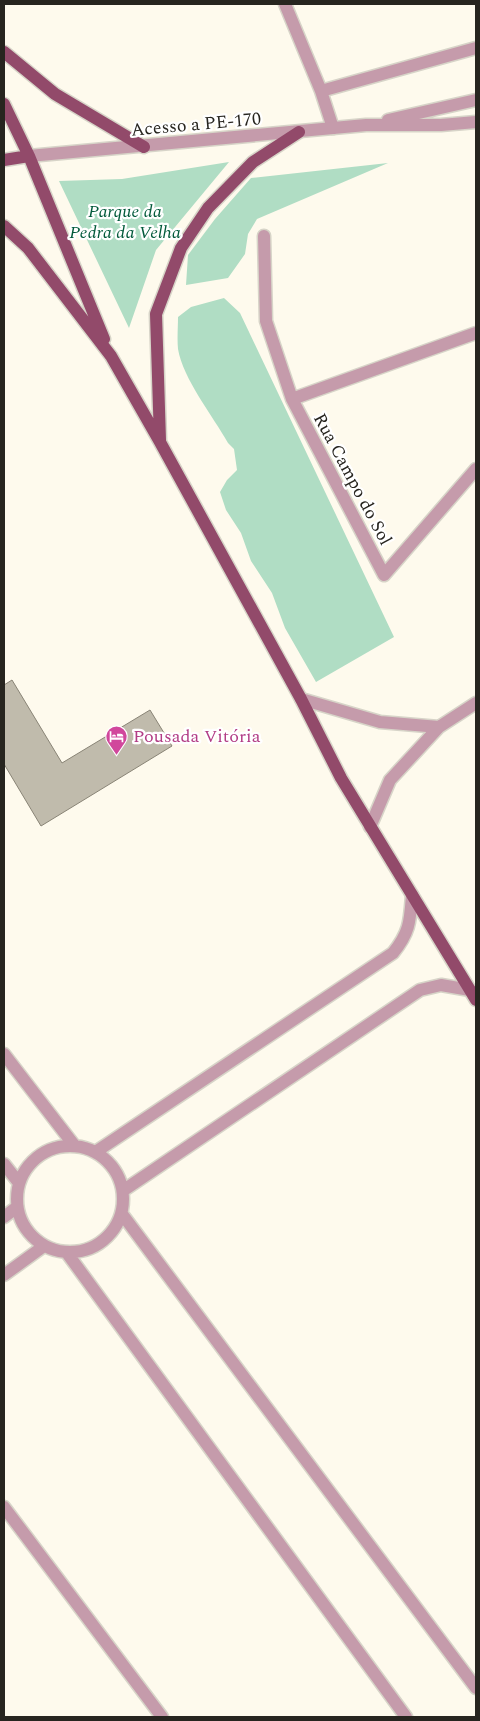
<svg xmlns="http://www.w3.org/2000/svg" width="480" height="1721" viewBox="0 0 480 1721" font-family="Spectral,serif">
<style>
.green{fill:#b0ddc4}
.building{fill:#c0bbac;stroke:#898476}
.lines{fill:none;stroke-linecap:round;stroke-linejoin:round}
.minor-casing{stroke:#d7d4c8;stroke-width:15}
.tertiary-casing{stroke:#d7d4c8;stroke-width:15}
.primary-casing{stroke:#d7d4c8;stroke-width:15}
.minor{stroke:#c59bab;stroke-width:12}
.tertiary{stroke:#c59bab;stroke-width:12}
.primary{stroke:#924a6a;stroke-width:12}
.labels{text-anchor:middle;stroke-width:4.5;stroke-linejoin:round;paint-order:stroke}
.street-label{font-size:18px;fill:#27251f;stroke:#fff}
.park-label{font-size:18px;font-style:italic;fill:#035a3b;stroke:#fff}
.hotel-label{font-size:18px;fill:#b23c85;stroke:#fff;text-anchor:start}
</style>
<rect width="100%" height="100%" fill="#fefaed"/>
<path class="green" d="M229 162 156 250 129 328 59 181 122 179Z
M388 163 257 219 248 234 245 254 228 278 186 285 188 255 215 219 251 178Z
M224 298 240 313 394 637 316 682 285 628 272 593 251 561 241 533 226 510 220 492 227 480 237 470 234 449 228 443C213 416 183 379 178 349 177 339 178 327 178 317L191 307Z"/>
<path class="building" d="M12 680 62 763 150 710 172 746 41 826 4 764V685Z"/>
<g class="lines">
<defs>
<path id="minor" d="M285 4 321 91 333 128
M321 91 476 48
M264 236 266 321 292 399 384 575 476 469
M292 399 476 333
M301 699 380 722 439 727
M370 827 390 780 439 727 476 703
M4 1054 74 1145
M17 1199a53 53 0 1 1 106 0a53 53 0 1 1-106 0Z
M97 1151 393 953C410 932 410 921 412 895
M4 1164 19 1183
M124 1190 420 990 441 985 470 990
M122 1214 476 1688
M4 1217 17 1207
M67 1253 406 1717
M4 1275 44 1246
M4 1507 162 1717"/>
<path id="tertiary" d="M388 120 476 100
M29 156 366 125H441L476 122"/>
<path id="primary" d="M4 52 55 94 144 147
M4 104 29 156 104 339
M4 160 29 156
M4 226 28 248 111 356 160 442 301 699 341 778 476 1000
M160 440 156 314 181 248 208 208 253 162 299 132"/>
</defs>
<use href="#minor" class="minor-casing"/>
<use href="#tertiary" class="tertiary-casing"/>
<use href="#primary" class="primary-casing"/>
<use href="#minor" class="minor"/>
<use href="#tertiary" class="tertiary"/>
<use href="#primary" class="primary"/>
</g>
<defs>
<symbol id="hotel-pin" viewBox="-11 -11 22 30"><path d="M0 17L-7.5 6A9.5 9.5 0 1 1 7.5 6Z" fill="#d1479c" stroke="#fff"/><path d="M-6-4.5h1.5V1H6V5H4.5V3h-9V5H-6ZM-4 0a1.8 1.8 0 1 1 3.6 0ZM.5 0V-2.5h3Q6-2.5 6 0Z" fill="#fff"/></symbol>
</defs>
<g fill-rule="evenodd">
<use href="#hotel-pin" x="104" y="724" width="25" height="34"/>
</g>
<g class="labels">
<g class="street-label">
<text transform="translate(196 124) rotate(-5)" y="6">Acesso a PE-170</text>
<text transform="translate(353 479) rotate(62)" y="6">Rua Campo do Sol</text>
</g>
<g class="park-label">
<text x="125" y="217">Parque da<tspan x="125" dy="21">Pedra da Velha</tspan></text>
</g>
<g class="hotel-label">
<text x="133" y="742">Pousada Vitória</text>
</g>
</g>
<rect width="480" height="1721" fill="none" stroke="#27251f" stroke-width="10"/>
</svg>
